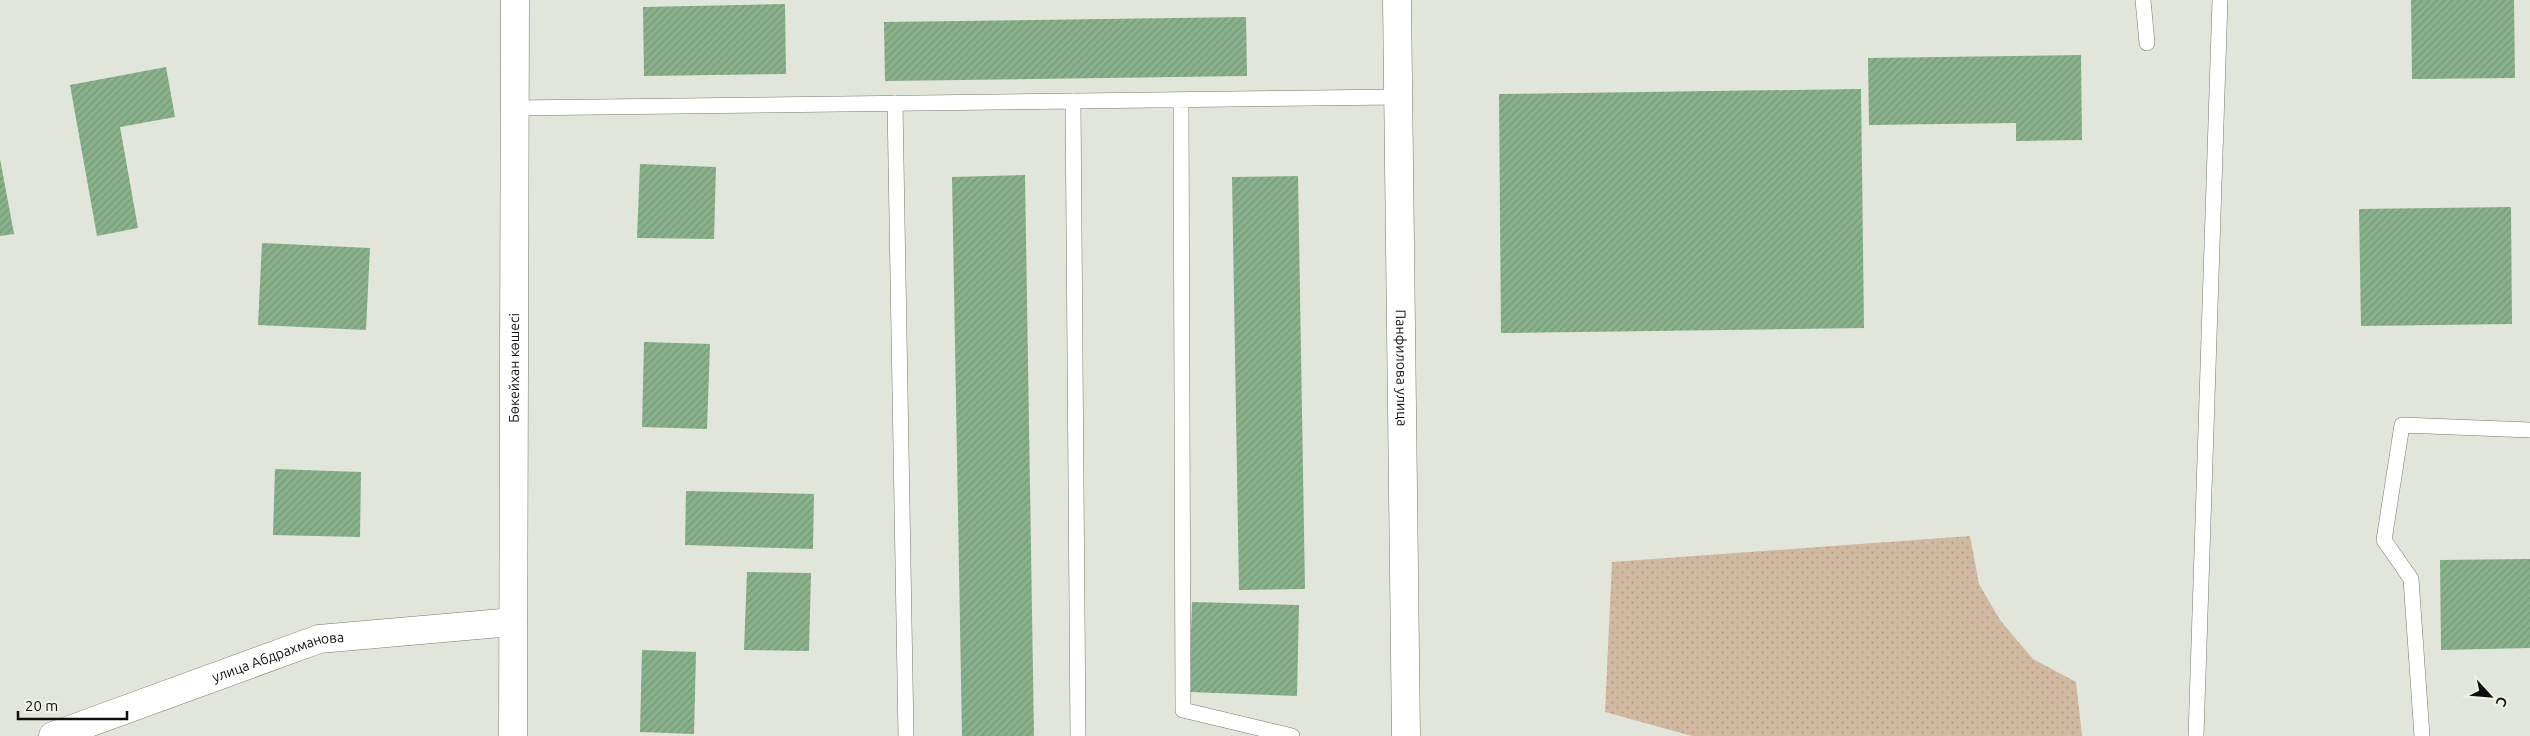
<svg xmlns="http://www.w3.org/2000/svg" width="2530" height="736" viewBox="0 0 2530 736" font-family="Ubuntu,sans-serif">
<style>
.park{fill:url(#park-dots)}
.building{fill:url(#building-hatch)}
.lines{fill:none;stroke-linecap:round;stroke-linejoin:round}
.lane-casing{stroke:#777a6f;stroke-width:16}
.street-casing{stroke:#777a6f;stroke-width:29}
.secondary-casing{stroke:#777a6f;stroke-width:29}
.lane{stroke:#fff;stroke-width:15}
.street{stroke:#fff;stroke-width:28}
.secondary{stroke:#fff;stroke-width:28}
.labels{text-anchor:middle;stroke-width:4;stroke-linejoin:round;paint-order:stroke}
.street-label{font-size:14px;fill:#0e0f0c;stroke:#eff2e6}
</style>
<defs>
<pattern id="park-dots" width="8" height="8" patternUnits="userSpaceOnUse" patternTransform="scale(1.25)"><rect width="8" height="8" fill="#d1b8a1"/><path d="M2 2h.1M6 6h.1" fill="none" stroke="#b29d89" stroke-width="1.8" stroke-linecap="round"/></pattern>
<pattern id="building-hatch" width="6" height="6" patternUnits="userSpaceOnUse" patternTransform="scale(1.25)"><rect width="6" height="6" fill="#89b18b"/><path d="M-1 1l2-2M0 6l6-6M5 7l2-2" fill="none" stroke="#759777"/></pattern>
</defs>
<rect width="100%" height="100%" fill="#e2e5d9"/>
<path class="park" d="M1970 536 1979 584 2000 620 2033 659 2076 682 2082 736H1692L1605 712 1612 562Z"/>
<path class="building" d="M2411 0H2514L2515 78 2412 79Z
M785 4 786 74 644 76 643 7Z
M1246 17 1247 76 885 81 884 22Z
M2081 55 2082 140 2016 141V123L1869 125 1868 58Z
M166 67 175 117 120 127 138 228 97 236 70 85Z
M1861 89 1864 328 1501 333 1499 94Z
M0 159 14 234 0 236Z
M640 164 716 167 714 239 637 238Z
M1025 175 1034 736H962L952 177Z
M1298 176 1305 589 1239 590 1232 177Z
M2511 207 2512 324 2361 326 2359 209Z
M262 243 370 248 366 330 258 325Z
M644 342 710 344 707 429 642 427Z
M275 469 361 472 360 537 273 535Z
M686 491 814 494 813 549 685 545Z
M2530 559V648L2441 650 2440 560Z
M747 572 811 573 809 651 744 650Z
M1192 602 1299 605 1297 696 1189 692Z
M642 650 696 652 694 734 640 732Z"/>
<g class="lines">
<defs>
<path id="lane" d="M2143 0 2147 43
M1181 100 1183 710 1292 736
M1073 101 1078 736
M895 103 906 736
M515 108 1398 97
M2196 736 2220 0
M2422 736 2411 579 2384 540 2402 425 2530 430"/>
<g id="street">
<path id="s1" d="M1397 0 1406 736"/>
<path id="s2" d="M53 736 319 639 513 622"/>
</g>
<g id="secondary">
<path id="s3" d="M513 736 515 0"/>
</g>
</defs>
<use href="#lane" class="lane-casing"/>
<use href="#street" class="street-casing"/>
<use href="#secondary" class="secondary-casing"/>
<use href="#lane" class="lane"/>
<use href="#street" class="street"/>
<use href="#secondary" class="secondary"/>
</g>
<g class="labels">
<g class="street-label">
<text dy="5" stroke="none"><textPath href="#s3" startOffset="368">Бөкейхан көшесі</textPath></text>
<text dy="5" stroke="none"><textPath href="#s1" startOffset="368">Панфилова улица</textPath></text>
<text dy="5" stroke="none"><textPath href="#s2" startOffset="239">улица Абдрахманова</textPath></text>
</g>
</g>
<g transform="translate(2490 696) rotate(116)" stroke="#eff2e6" stroke-width="4" paint-order="stroke">
<path d="M0-4L9 19L0 12L-9 19Z" fill="#0e0f0c"/>
<text y="-8" font-size="14" font-weight="bold" text-anchor="middle" fill="#0e0f0c">С</text>
</g>
<path d="M18 711v8h109v-8" fill="none" stroke="#0e0f0c" stroke-width="2.5"/>
<text x="25" y="711" font-size="15" fill="#0e0f0c" stroke="#eff2e6" stroke-width="4" paint-order="stroke">20 m</text>
</svg>
